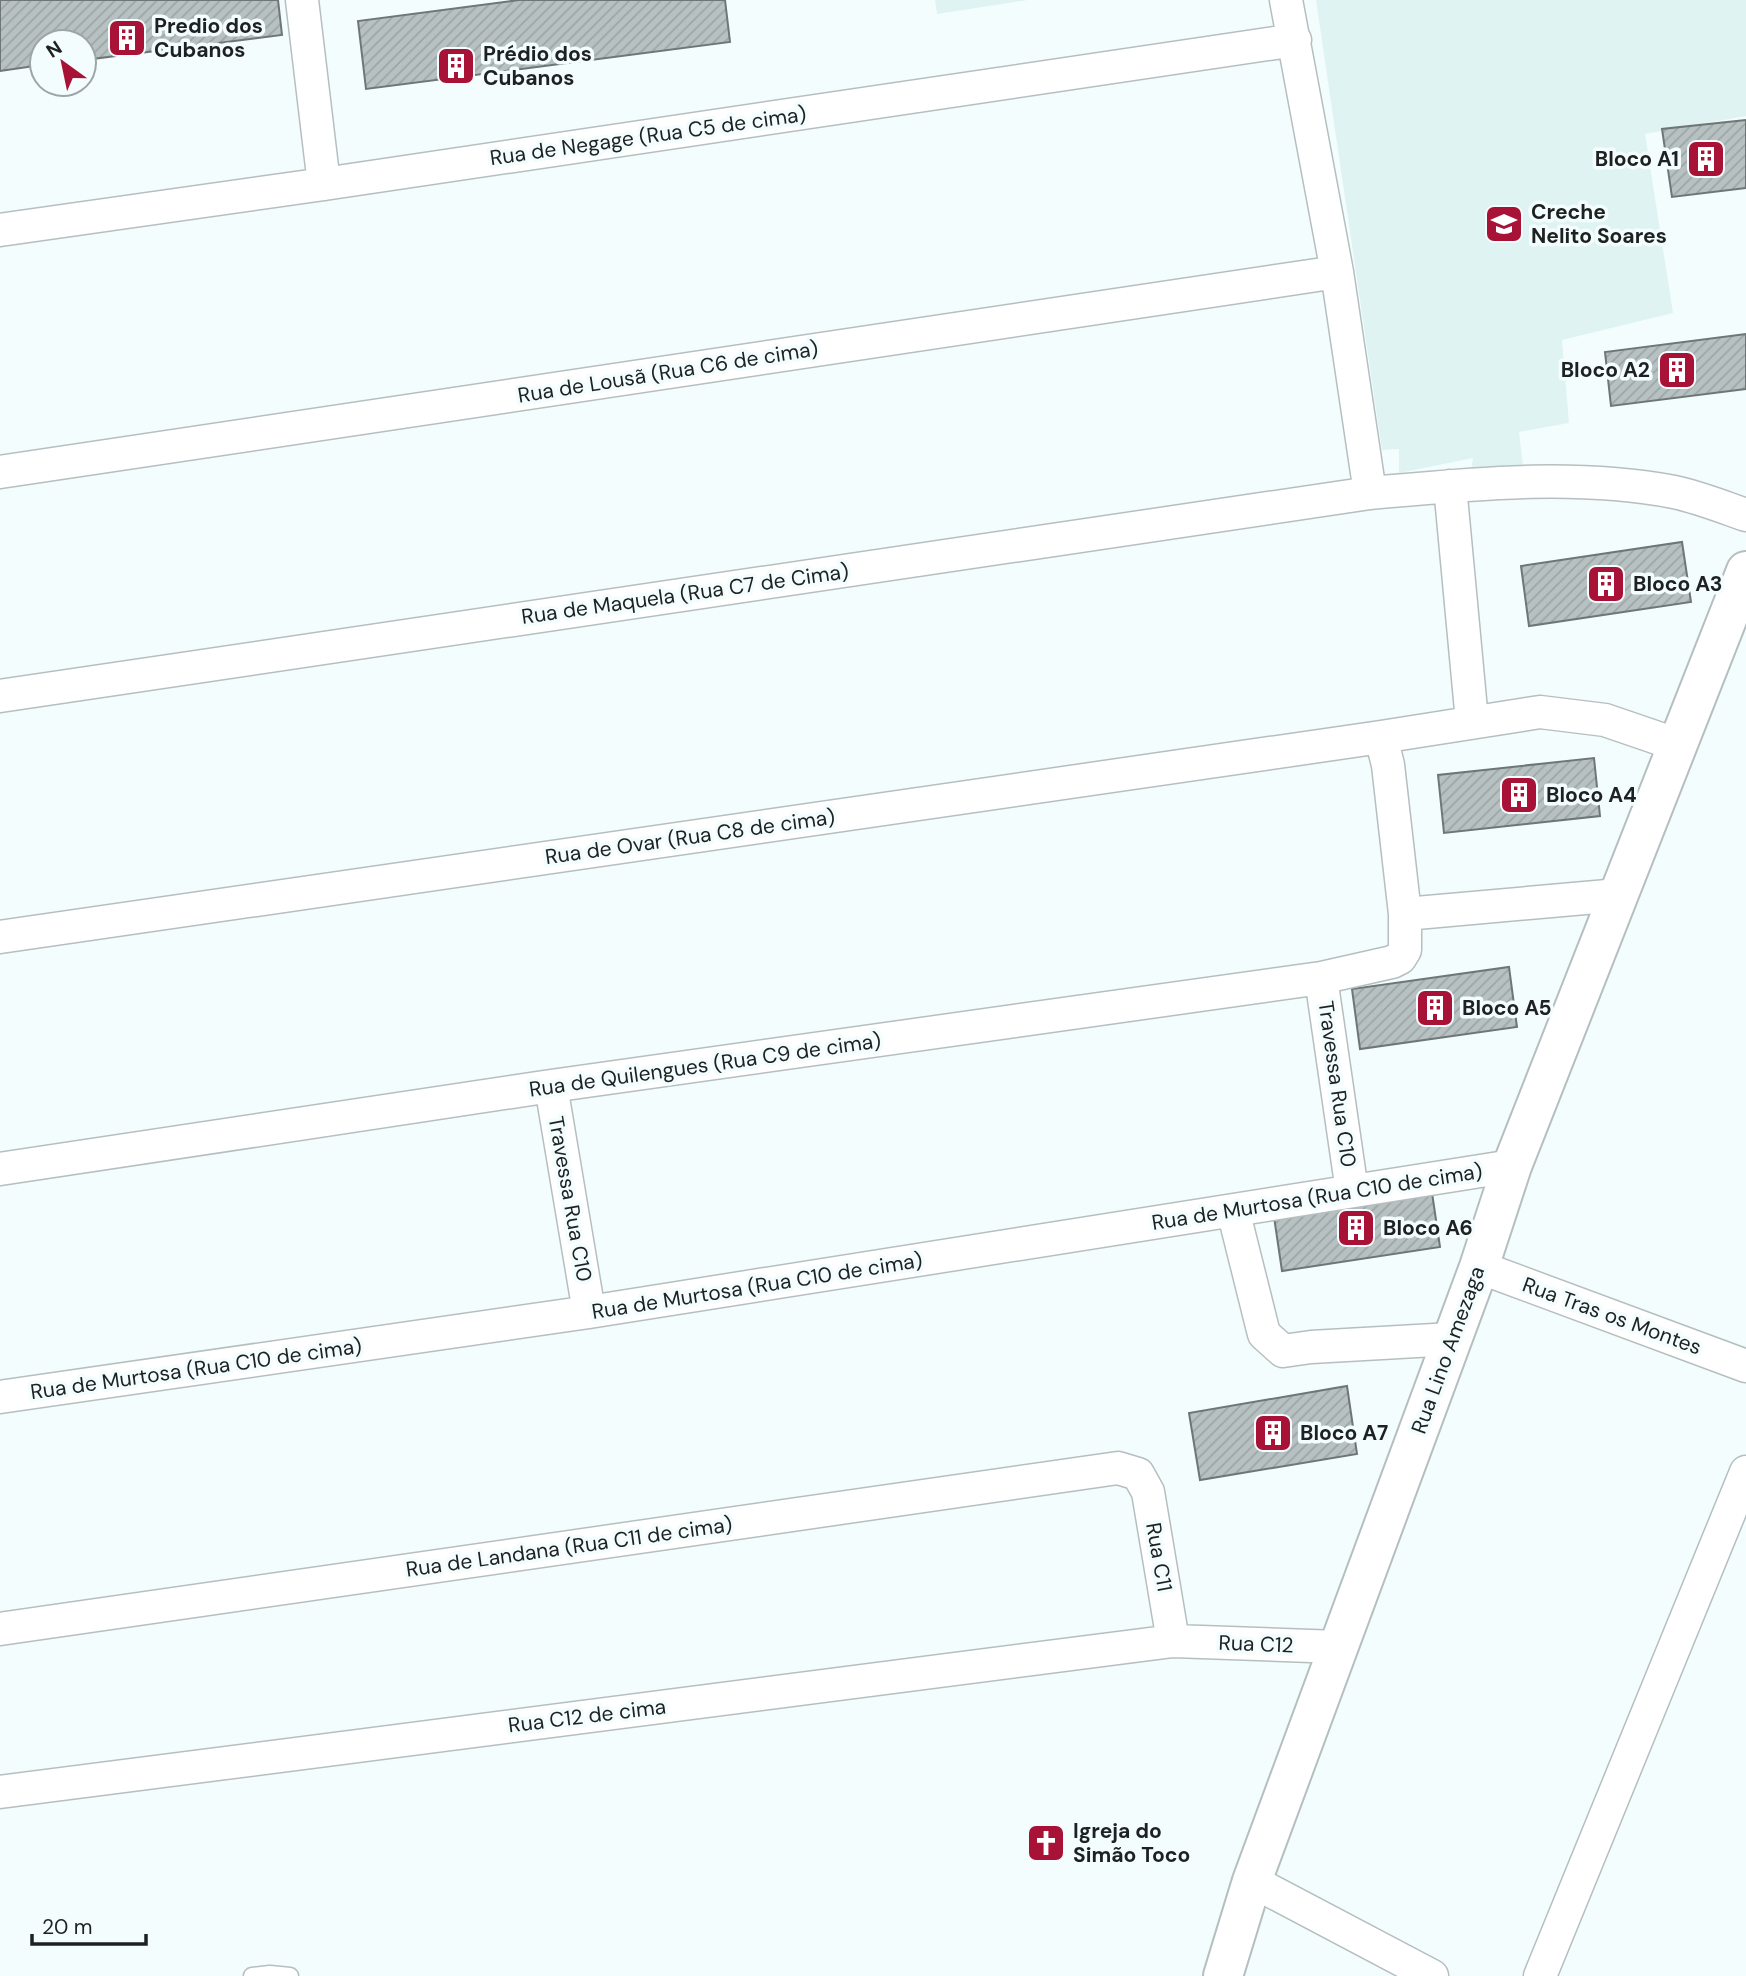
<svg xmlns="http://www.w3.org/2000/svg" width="1746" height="1976" viewBox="0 0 1746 1976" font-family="'DM Sans',sans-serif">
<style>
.built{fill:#dff3f3}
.building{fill:url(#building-hatch);stroke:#6e7676;stroke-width:2}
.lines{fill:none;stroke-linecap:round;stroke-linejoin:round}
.service-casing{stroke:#b6bfc0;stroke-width:19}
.minor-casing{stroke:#b6bfc0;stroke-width:35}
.tertiary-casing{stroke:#b6bfc0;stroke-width:42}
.service{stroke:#fff;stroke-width:16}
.minor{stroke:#fff;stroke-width:32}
.tertiary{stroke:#fff;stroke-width:38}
.labels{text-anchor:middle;stroke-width:7;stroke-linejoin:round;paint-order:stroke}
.poi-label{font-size:21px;font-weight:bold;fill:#1e2121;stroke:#f3fdfd;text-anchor:start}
.street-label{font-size:21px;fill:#1e2121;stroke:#f3fdfd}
</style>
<defs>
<pattern id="building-hatch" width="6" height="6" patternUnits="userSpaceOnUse" patternTransform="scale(1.75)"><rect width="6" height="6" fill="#b7c1c1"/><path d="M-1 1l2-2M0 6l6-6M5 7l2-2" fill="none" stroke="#9da6a6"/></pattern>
</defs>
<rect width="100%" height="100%" fill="#f3fdfd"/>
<path class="built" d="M935 0H1028L937 14Z
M1316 0H1746V116L1645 134 1673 313 1562 340 1569 423 1519 432 1523 466 1470 477 1473 458 1399 473V449L1382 450Z"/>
<path class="building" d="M0 0H278L282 35 84 60V42H42V65L0 71Z
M519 0H725L730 42 366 89 358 21Z
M1746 120V188L1672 197 1662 129Z
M1746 334V389L1611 406 1605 352Z
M1682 542 1691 602 1529 626 1521 566Z
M1594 758 1600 816 1444 833 1438 775Z
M1509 967 1517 1027 1360 1049 1352 989Z
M1431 1186 1440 1247 1282 1271 1273 1210Z
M1347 1386 1357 1454 1200 1480 1189 1413Z"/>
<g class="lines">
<defs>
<path id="service" d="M252 1976 270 1974 290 1976"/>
<path id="minor" d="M302 0 324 184
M1286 0 1337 272 1370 493
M0 230 324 184 1295 40
M0 472 1337 272
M1450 486 1472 721
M0 696 1370 493C1471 484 1574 473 1674 492 1698 497 1723 507 1746 515
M1405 914 1619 895
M0 937 1381 737 1540 712 1605 720 1678 745
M1321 978 1352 1191
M551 1086 589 1312
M0 1169 551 1086 1321 978 1392 962 1400 958 1405 950V914L1388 765 1381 737
M1233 1210 1264 1334 1283 1351 1311 1347 1452 1339
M1479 1267 1746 1366
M0 1397 589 1312 1512 1166
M0 1629 1118 1468 1138 1474 1148 1492 1173 1641
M0 1792 1173 1641 1338 1647
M1252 1881 1432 1976
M1540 1976 1746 1472"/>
<path id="tertiary" d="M1223 1976 1252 1881 1479 1267 1512 1166 1746 571"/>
</defs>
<use href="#service" class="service-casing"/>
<use href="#minor" class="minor-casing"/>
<use href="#tertiary" class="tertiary-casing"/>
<use href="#service" class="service"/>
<use href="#minor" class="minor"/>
<use href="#tertiary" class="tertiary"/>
</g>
<defs>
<symbol id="building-square" viewBox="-11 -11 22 22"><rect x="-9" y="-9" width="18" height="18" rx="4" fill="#a91237" stroke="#f3fdfd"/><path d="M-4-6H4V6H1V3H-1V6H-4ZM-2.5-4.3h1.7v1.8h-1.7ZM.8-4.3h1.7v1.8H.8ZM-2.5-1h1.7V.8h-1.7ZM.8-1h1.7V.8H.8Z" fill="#fff"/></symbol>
<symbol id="school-square" viewBox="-11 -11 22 22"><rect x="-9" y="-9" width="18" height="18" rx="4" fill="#a91237" stroke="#f3fdfd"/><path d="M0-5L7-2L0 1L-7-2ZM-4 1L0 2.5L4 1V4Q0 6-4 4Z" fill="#fff"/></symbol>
<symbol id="church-square" viewBox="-11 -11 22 22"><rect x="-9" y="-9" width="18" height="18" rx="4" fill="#a91237" stroke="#f3fdfd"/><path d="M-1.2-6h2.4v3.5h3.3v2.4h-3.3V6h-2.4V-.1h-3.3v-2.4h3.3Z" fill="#fff"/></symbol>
</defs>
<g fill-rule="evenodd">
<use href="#building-square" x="105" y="16" width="44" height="44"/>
<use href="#building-square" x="434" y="44" width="44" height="44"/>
<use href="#building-square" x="1684" y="137" width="44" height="44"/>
<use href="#school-square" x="1482" y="202" width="44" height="44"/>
<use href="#building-square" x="1655" y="348" width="44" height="44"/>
<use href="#building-square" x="1584" y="562" width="44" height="44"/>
<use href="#building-square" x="1497" y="773" width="44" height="44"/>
<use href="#building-square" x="1413" y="986" width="44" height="44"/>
<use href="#building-square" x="1334" y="1206" width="44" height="44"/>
<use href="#building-square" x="1251" y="1411" width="44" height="44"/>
<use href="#church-square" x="1024" y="1821" width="44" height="44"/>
</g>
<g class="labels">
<g class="poi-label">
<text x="154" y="33">Predio dos<tspan x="154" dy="24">Cubanos</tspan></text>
<text x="483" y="61">Prédio dos<tspan x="483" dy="24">Cubanos</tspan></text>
<text x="1679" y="166" text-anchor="end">Bloco A1</text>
<text x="1531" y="219">Creche<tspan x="1531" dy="24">Nelito Soares</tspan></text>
<text x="1650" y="377" text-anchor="end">Bloco A2</text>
<text x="1633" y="591">Bloco A3</text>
<text x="1546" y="802">Bloco A4</text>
<text x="1462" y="1015">Bloco A5</text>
<text x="1383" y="1235">Bloco A6</text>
<text x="1300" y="1440">Bloco A7</text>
<text x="1073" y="1838">Igreja do<tspan x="1073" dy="24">Simão Toco</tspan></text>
</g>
<g class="street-label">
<text transform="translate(648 136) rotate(-8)" y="7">Rua de Negage (Rua C5 de cima)</text>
<text transform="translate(668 372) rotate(-9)" y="7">Rua de Lousã (Rua C6 de cima)</text>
<text transform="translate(685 594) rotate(-8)" y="7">Rua de Maquela (Rua C7 de Cima)</text>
<text transform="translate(690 837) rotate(-8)" y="7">Rua de Ovar (Rua C8 de cima)</text>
<text transform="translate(705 1065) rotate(-8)" y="7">Rua de Quilengues (Rua C9 de cima)</text>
<text transform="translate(1337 1084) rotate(82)" y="7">Travessa Rua C10</text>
<text transform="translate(1317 1197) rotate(-9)" y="7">Rua de Murtosa (Rua C10 de cima)</text>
<text transform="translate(570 1199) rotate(80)" y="7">Travessa Rua C10</text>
<text transform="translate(757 1286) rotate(-9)" y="7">Rua de Murtosa (Rua C10 de cima)</text>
<text transform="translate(1612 1316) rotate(20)" y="7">Rua Tras os Montes</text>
<text transform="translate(1448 1350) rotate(-70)" y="7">Rua Lino Amezaga</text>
<text transform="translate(196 1369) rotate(-8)" y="7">Rua de Murtosa (Rua C10 de cima)</text>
<text transform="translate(569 1547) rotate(-8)" y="7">Rua de Landana (Rua C11 de cima)</text>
<text transform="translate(1159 1557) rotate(80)" y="7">Rua C11</text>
<text transform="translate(1256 1644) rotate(2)" y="7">Rua C12</text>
<text transform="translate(587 1716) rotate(-7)" y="7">Rua C12 de cima</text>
</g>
</g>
<g transform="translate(63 63) rotate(327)"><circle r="33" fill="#f3fdfd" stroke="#9ea5a5" stroke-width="2"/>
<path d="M0-5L12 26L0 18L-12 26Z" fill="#a91237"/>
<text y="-10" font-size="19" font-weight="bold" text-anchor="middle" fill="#1e2121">N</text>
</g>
<path d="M32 1934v10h114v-10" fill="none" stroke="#1e2121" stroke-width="3.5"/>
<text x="42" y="1934" font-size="21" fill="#1e2121" stroke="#f3fdfd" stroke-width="5" paint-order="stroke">20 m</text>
</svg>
